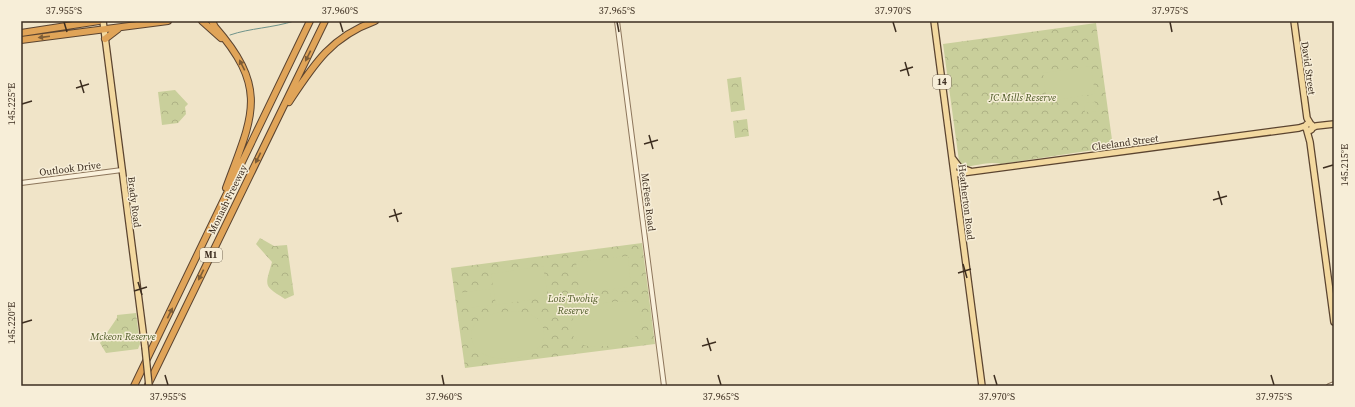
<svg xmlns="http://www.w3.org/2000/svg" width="1355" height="407" viewBox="0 0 1355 407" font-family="'Source Serif 4',serif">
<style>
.park{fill:url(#park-crowns)}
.pitch{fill:#c9cf9b}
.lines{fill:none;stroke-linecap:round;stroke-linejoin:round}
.stream{stroke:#6f938a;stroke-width:1}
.minor-casing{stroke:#8d765c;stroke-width:6}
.major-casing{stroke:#5b4430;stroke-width:8}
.highway-casing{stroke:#5b4430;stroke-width:8}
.minor{stroke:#faf1dc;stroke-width:4}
.major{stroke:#f3d9a0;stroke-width:5.5}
.highway{stroke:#e0a458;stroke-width:6}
.major-bridge-casing{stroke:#5b4430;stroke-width:8;stroke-linecap:butt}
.major-bridge{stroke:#f3d9a0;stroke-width:5.5}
.oneway{fill:#7e5d36}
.ticks{fill:none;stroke:#3d2e20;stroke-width:1.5}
.labels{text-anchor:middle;stroke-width:3;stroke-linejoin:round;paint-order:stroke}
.shield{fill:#f7eed8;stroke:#756857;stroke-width:1}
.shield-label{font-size:9px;font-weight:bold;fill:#3d2e20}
.street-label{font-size:10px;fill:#3d2e20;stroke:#f7eed8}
.park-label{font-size:10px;font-style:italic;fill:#4d5a26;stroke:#f7eed8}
.neatline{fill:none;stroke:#3d2e20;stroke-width:1.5}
.ticks-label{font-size:10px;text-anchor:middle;fill:#3d2e20}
</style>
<defs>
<pattern id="park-crowns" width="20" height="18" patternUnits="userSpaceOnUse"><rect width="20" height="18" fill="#c9cf9b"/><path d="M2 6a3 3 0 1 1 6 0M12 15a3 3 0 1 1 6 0" fill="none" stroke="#aeb285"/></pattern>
</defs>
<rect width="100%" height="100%" fill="#f0e4c8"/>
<path class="park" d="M1096 23 1113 147 1001 164C989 161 977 166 964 167L959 161 943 44Z
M741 77 745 110 731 112 727 79Z
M175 90 188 104 185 107 186 114 178 123 162 125 158 92Z
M747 119 749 136 735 138 733 121Z
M260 238 274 246 287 245 294 295 285 299C263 285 265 287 272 262L256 244Z
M642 243 655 344 465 368 451 268Z
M136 313 140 344 138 349 106 353 100 343 117 318V315Z"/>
<path class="pitch" d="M1091 66 1095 94 1047 101 1043 73Z
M1095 102 1097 111 1085 112 1084 103Z
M628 256 631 287 580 293 576 262Z
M543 266 548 297 496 305 491 274Z
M490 289 492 305 459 309 457 293Z
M624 301 633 302C639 309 643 315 641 324 638 344 617 346 600 346 594 346 586 347 581 344 573 340 569 329 572 321 579 302 607 303 624 301Z
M514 311C527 313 539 314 543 328 554 361 479 371 472 340 467 316 497 312 514 311Z"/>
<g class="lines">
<path class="stream" d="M230 35C250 28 273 28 294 21"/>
<defs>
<path id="minor" d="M617 21 664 386
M21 183 122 170
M1329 386 1334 384"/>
<path id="major" d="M103 21 145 347
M934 21 982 386
M1294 21 1307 118 1310 123
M1305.5 127a3.5 3.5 0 1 1 7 0a3.5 3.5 0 1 1-7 0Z
M1312 128 1316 126 1334 124
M1307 131 1310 142 1334 322
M953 159 959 167 970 171
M954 174 1299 128 1305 126"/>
<path id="highway" d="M202 21 221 38
M212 21 215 27C270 90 252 117 226 188
M21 33 99 21
M105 39 118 29
M21 40 168 21
M289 102C314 64 331 37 375 21
M148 385 325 21
M134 386 310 21"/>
</defs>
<use href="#minor" class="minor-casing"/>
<use href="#major" class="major-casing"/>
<use href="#highway" class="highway-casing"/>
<use href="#minor" class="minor"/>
<use href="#major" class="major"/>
<use href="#highway" class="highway"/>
<defs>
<path id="major-bridge" d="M145 347 149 386"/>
</defs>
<use href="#major-bridge" class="major-bridge-casing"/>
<use href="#major-bridge" class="major-bridge"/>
</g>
<defs><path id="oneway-solid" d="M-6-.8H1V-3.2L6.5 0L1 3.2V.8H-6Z"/></defs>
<g class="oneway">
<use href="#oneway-solid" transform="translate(44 37) rotate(173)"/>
<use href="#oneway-solid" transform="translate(308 56) rotate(116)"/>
<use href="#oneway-solid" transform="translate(242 65) rotate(-117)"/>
<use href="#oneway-solid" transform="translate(258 158) rotate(116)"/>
<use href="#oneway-solid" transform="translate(201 275) rotate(116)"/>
<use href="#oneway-solid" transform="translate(170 313) rotate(-64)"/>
</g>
<path class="ticks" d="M64 22 67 32M340 22 343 32M617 22 619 32M893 22 896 32M1170 22 1172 32M905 62 909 76M900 71 913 67M80 80 84 93M76 88 89 84M22 104 32 101M649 135 653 149M644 144 658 140M1323 168 1333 165M1218 191 1222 205M1213 200 1227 196M394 209 398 222M389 217 402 213M963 264 967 278M958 273 971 269M138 282 142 295M134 291 147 287M22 323 32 320M707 338 711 351M702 346 716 342M165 375 168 385M442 375 444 385M718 375 721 385M994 375 997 385M1271 375 1274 385"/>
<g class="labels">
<g class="shield">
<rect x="933" y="75" width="18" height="14" rx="3"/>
<rect x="200" y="248" width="22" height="14" rx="3"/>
</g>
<g class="shield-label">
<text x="942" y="85">14</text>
<text x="211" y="258">M1</text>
</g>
<g class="street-label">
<text transform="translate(1309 68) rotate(82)" y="4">David Street</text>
<text transform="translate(1125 142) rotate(-8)" y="4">Cleeland Street</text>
<text transform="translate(70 168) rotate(-7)" y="4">Outlook Drive</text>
<text transform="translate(227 199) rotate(-64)" y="4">Monash Freeway</text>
<text transform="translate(135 202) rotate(83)" y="4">Brady Road</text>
<text transform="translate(649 202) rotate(83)" y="4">McFees Road</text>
<text transform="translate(967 202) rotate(83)" y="4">Heatherton Road</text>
</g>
<g class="park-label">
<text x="1023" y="101">JC Mills Reserve</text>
<text x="573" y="302">Lois Twohig<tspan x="573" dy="12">Reserve</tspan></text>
<text x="123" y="340">Mckeon Reserve</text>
</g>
</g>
<rect width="1355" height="407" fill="none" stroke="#f7eed8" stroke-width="44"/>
<rect x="22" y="22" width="1311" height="363" class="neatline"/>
<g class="ticks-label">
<text x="64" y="14">37.955°S</text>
<text x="340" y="14">37.960°S</text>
<text x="617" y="14">37.965°S</text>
<text x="893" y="14">37.970°S</text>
<text x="1170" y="14">37.975°S</text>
<text transform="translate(11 104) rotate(-90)" y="4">145.225°E</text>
<text transform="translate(1344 165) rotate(-90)" y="4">145.215°E</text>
<text transform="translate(11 323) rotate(-90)" y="4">145.220°E</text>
<text x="168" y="400">37.955°S</text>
<text x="444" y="400">37.960°S</text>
<text x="721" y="400">37.965°S</text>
<text x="997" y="400">37.970°S</text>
<text x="1274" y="400">37.975°S</text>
</g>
</svg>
